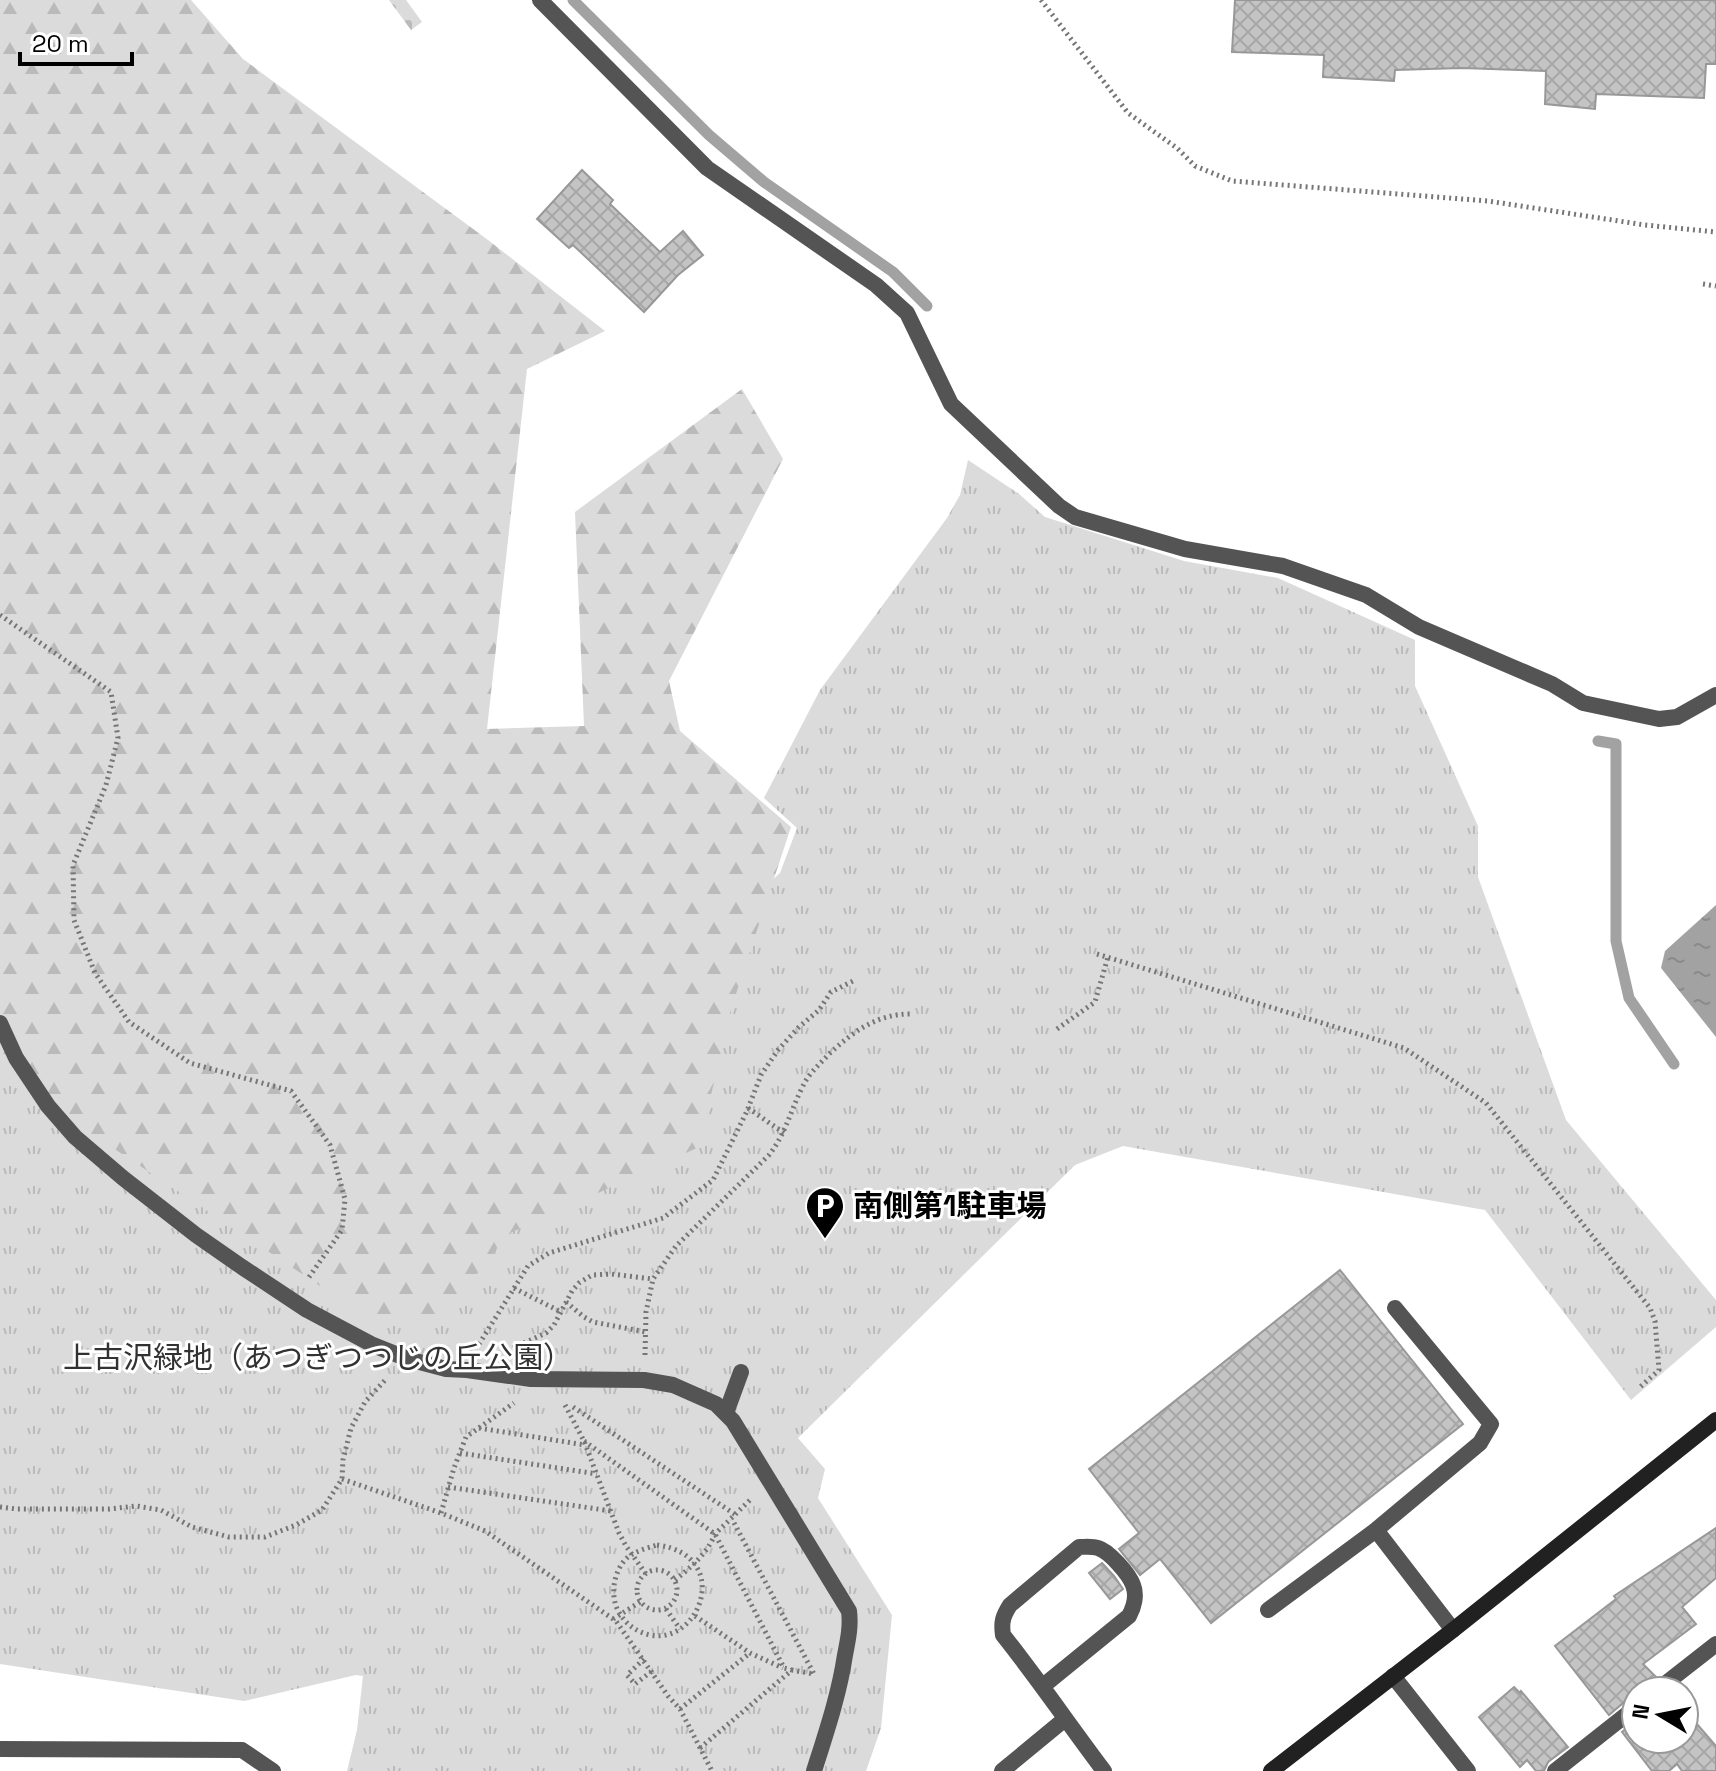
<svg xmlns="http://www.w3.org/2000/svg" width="1716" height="1771" viewBox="0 0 1716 1771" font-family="'Space Grotesk','Noto Sans JP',sans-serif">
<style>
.grass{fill:url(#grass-tufts)}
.forest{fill:url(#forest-firs)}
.cemetery{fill:url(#cemetery-stones)}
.water{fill:url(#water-ripples)}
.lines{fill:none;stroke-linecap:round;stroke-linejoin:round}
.stream{stroke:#a2a2a2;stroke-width:11}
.building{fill:url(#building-cross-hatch);stroke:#989898;stroke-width:2}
.path{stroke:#767676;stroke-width:5;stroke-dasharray:2 4;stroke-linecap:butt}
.lane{stroke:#545454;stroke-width:16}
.street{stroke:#545454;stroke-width:16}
.secondary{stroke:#212121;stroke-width:16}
.labels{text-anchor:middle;stroke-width:6;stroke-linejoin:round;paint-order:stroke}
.poi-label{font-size:30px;font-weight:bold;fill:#000;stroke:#fff;text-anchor:start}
.park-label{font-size:30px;fill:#323232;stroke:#fff}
</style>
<defs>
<pattern id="grass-tufts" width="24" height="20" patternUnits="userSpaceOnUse" patternTransform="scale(2)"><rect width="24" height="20" fill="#dbdbdb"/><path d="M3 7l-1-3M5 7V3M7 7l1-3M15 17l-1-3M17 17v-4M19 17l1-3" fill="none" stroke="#bababa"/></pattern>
<pattern id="forest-firs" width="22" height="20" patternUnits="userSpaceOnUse" patternTransform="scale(2)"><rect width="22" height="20" fill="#dbdbdb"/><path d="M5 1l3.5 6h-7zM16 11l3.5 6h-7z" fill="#bababa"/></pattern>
<pattern id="cemetery-stones" width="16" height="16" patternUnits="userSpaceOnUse" patternTransform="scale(2)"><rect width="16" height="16" fill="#dbdbdb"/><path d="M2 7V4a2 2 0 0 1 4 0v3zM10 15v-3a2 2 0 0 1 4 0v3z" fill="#bababa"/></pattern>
<pattern id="water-ripples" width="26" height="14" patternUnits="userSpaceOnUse" patternTransform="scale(2)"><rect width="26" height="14" fill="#a2a2a2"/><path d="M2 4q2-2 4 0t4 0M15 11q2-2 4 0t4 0" fill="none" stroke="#8a8a8a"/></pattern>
<pattern id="building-cross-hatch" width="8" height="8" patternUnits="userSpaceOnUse" patternTransform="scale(2)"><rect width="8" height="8" fill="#c4c4c4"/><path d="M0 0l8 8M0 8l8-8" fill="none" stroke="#a7a7a7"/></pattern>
</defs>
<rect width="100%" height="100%" fill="#fff"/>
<path class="grass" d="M0 416 683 963 780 873 797 828 764 798 820 690 947 518 960 495 968 460 1019 494 1045 517 1184 561 1278 578 1415 640V686L1478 826V877L1566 1120 1716 1300V1327L1631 1400 1485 1210 1123 1146 1075 1165 798 1438 825 1469 818 1498 892 1615 881 1728 866 1771H347L357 1730 363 1676 356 1675 244 1701 0 1664Z"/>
<path class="forest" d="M0 0H191L243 59 488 240 605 331 527 369 487 729 584 726 575 512 742 389 783 459 669 681 680 731 791 827 731 1009 699 1147 508 1234 438 1324 362 1314 2 1074 0 1071Z"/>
<path class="cemetery" d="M389 0H406L422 22 411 30Z"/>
<path class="water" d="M1716 905V1037L1661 968 1665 951Z"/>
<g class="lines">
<path class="stream" d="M573 0 709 135 764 182 893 272 927 306
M1598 741 1616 744V941L1629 998 1674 1064"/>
</g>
<path class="building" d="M1235 0H1716V64H1706L1704 98 1596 94 1595 109 1545 104 1546 71 1462 68 1395 70 1394 81 1323 77 1324 55 1232 52Z
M582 170 613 200 610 204 660 252 683 231 703 255 678 275 644 312 573 245 569 248 537 219Z
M1340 1270 1463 1424 1211 1623 1160 1559 1140 1575 1119 1549 1139 1533 1089 1469Z
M1716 1528V1578L1682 1607 1696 1624 1643 1664 1656 1677 1649 1683 1645 1691H1636V1696L1629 1698 1609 1715 1555 1646 1616 1599 1614 1596Z
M1102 1563 1114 1576 1123 1589 1110 1599 1089 1573Z
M1514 1687 1520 1693 1521 1691 1568 1747 1548 1762 1544 1771H1536L1527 1760 1520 1767 1479 1717Z
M1684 1709 1716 1746V1771H1682L1677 1764 1669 1771H1652L1622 1732 1636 1721V1739H1684Z"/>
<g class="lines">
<path class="path" d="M1041 0 1128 113 1177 148 1195 166 1232 181 1488 201 1645 225 1716 232
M1703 284 1716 286
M0 615 111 692 118 738 106 785 73 865 74 920 95 973 129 1022 190 1063 291 1091 330 1145 345 1199 342 1230 307 1280
M1097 954 1404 1048 1486 1103 1650 1308 1655 1321 1659 1370 1640 1387
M1057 1029 1095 1002 1108 957
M748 1108 784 1133
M514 1288 561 1312
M566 1302 584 1317 593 1322 646 1332
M479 1344 528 1266 549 1253 663 1218 713 1180 747 1111 761 1075 778 1050 799 1027 819 1010 831 992 855 980
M513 1348 546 1333 554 1325 572 1291 579 1283 592 1275 611 1274 653 1279
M645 1355 646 1312 653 1279 676 1246 769 1155C786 1133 790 1112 802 1088 808 1074 819 1065 829 1054 853 1032 876 1014 910 1014
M565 1405 584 1441 619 1533 626 1546 646 1574
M573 1407 736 1515
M479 1428 585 1445
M584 1441 715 1534 784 1668 792 1670
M460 1453 597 1474
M342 1479 441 1513 485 1531 616 1621 668 1696 680 1709 712 1771
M448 1487 611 1511
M0 1507 17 1509H109L136 1506 161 1510 192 1527 229 1537H265L296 1525 322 1510 342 1479 343 1460 351 1428 365 1402 387 1378
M441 1513 454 1468 466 1437 514 1403
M657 1545C733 1555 701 1645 650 1635 637 1632 627 1625 620 1614 609 1598 613 1570 628 1557 636 1551 647 1548 657 1545Z
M637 1590a20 20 0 1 1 40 0a20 20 0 1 1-40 0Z
M675 1580C691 1567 707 1554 715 1534L750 1500
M666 1609 680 1629
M695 1616 750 1653 783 1668
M613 1619 640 1602
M644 1659 627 1675 635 1684 652 1671
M680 1709 750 1653
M700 1748 792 1670 814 1674 732 1519"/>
<path class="lane" d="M0 1023 16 1058 48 1106 75 1137 123 1178 196 1235 242 1267 307 1310 373 1345 408 1359 446 1369 467 1370 531 1379 644 1380 673 1385 716 1404 733 1421 849 1611C851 1626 848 1640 845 1655 839 1695 826 1733 814 1771
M726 1413 741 1372
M1376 1530 1480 1443 1491 1424 1395 1308
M1268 1610 1376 1530 1453 1630
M1043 1686 1129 1616C1134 1607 1137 1595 1133 1585 1129 1574 1109 1551 1098 1548 1092 1546 1085 1547 1079 1547L1010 1605C1003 1616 1001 1622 1003 1635 1038 1679 1070 1726 1104 1771
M0 1749 242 1750 273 1771
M1002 1771 1065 1719"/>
<path class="street" d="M540 0 707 168 876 285 907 313 951 404 1059 506 1075 517 1185 549 1283 566 1366 595 1419 627 1552 684 1583 703 1659 719 1677 717 1716 695
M1393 1676 1468 1771
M1656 1691 1716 1644
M1555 1771 1636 1707"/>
<path class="secondary" d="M1271 1771 1453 1630 1716 1420"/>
</g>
<defs>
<symbol id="parking-pin" viewBox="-11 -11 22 30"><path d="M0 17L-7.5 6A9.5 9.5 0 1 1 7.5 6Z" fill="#000" stroke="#fff"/><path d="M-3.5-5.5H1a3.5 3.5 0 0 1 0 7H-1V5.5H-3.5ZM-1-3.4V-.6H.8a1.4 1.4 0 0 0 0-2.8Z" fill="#fff"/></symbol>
</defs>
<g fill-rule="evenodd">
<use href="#parking-pin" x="803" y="1184" width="44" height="60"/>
</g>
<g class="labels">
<g class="poi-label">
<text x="853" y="1216">南側第1駐車場</text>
</g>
<g class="park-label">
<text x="318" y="1368">上古沢緑地（あつぎつつじの丘公園）</text>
</g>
</g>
<g transform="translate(1660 1715) rotate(280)"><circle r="38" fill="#ffffff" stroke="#999999" stroke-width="2"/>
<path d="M0-6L14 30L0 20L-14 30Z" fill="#000000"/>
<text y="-12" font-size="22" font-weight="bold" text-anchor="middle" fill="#000000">N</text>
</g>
<path d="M20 52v12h112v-12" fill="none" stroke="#000000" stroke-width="4"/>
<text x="32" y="52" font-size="24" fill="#000000" stroke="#ffffff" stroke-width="6" paint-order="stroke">20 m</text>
</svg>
